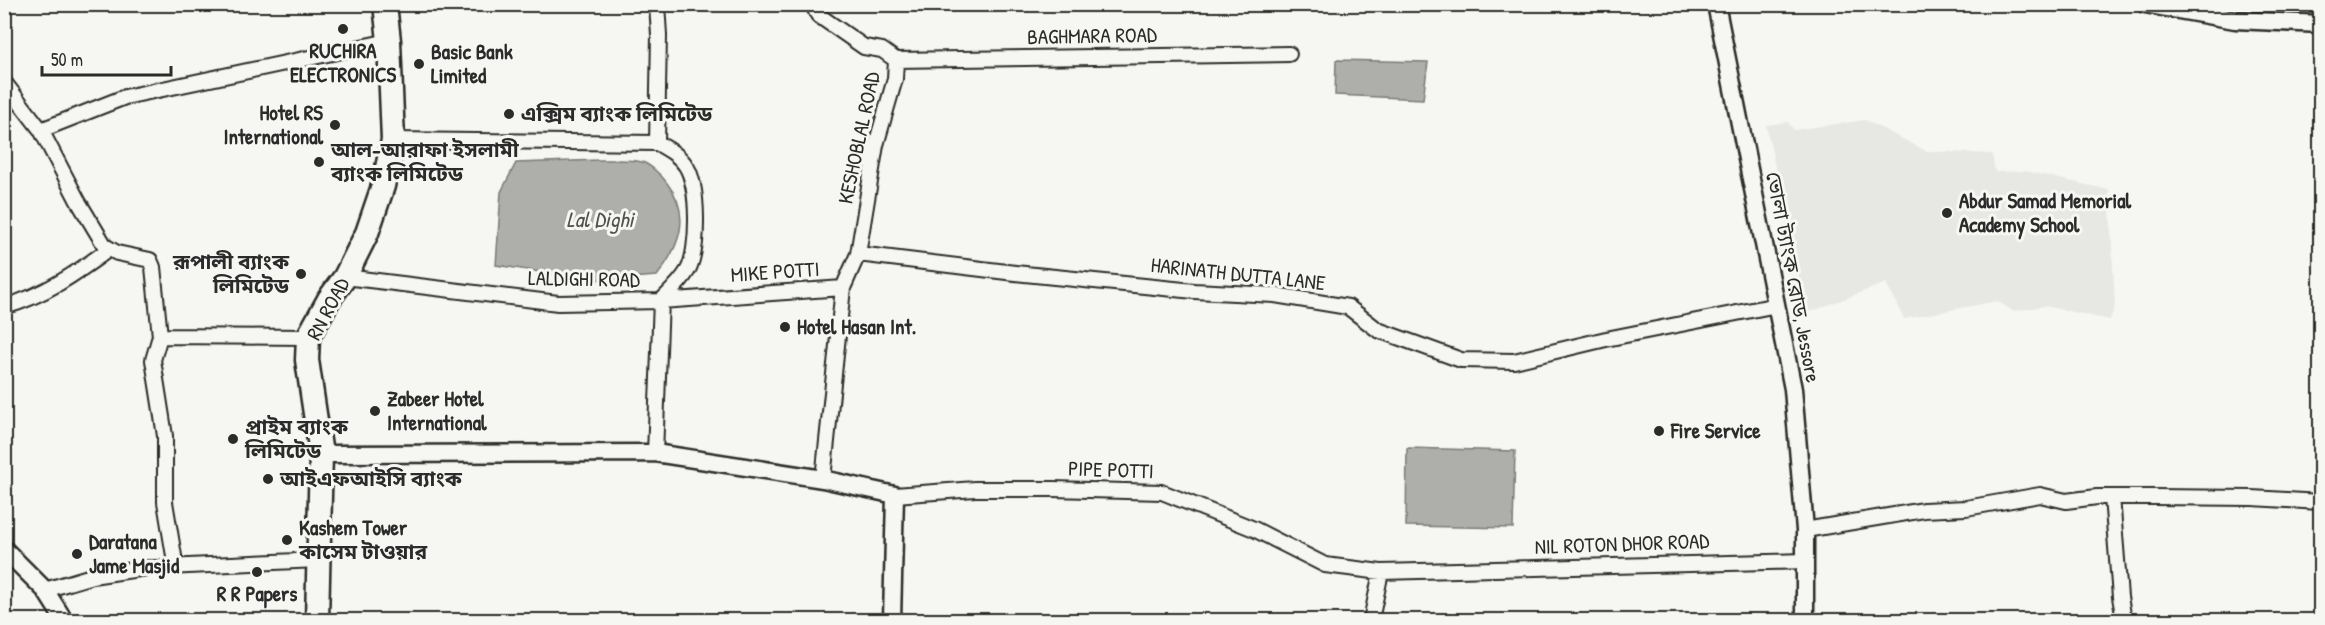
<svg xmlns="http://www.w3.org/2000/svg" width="2325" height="625" viewBox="0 0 2325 625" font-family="'Patrick Hand','Noto Sans Bengali',sans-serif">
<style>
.built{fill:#e7e7e3}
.water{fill:#aeaeab;stroke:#7a7a78;stroke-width:1.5}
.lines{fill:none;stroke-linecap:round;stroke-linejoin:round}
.minor-casing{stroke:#2b2b2b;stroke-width:18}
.tertiary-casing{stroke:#2b2b2b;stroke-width:21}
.trunk-casing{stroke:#2b2b2b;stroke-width:27}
.minor{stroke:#f6f6f2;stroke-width:14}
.tertiary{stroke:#f6f6f2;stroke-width:16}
.trunk{stroke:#f6f6f2;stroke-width:22}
.poi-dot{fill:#2b2b2b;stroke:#f6f6f2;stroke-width:2}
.labels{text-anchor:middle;stroke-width:6;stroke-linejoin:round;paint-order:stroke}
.street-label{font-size:21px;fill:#2b2b2b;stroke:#f6f6f2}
.poi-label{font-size:21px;font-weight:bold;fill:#2b2b2b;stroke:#f6f6f2;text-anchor:start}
.water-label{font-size:22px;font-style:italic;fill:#525251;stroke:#f6f6f2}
</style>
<rect width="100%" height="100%" fill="#f6f6f2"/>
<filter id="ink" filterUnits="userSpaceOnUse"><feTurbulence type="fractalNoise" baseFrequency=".0167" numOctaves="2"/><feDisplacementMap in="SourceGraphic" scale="12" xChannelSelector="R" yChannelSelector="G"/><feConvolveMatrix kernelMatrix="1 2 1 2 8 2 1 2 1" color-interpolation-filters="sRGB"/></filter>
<g filter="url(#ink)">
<path class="built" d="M1865 120 1926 151 1992 154 1995 172 2025 171 2109 190 2115 306 2110 320 2045 306 2013 311 1997 301 1904 319 1886 283 1807 313 1766 125 1788 122 1794 130Z"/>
<path class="water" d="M1336 60 1428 62 1423 99 1335 95Z
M600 160C611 160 633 159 642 162 651 165 662 176 667 183 692 215 680 246 657 276L603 280 559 275 496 265 501 192 516 163Z
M1407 448 1515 451 1513 528 1406 526Z"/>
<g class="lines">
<defs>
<path id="minor" d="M657 4 659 35 657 143
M812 4 818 15 864 47 882 50 896 60 895 79 876 145 858 254 843 288 823 479
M896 60 1289 54
M4 82 41 130 78 201 105 246 117 253 150 260 153 267 160 336 153 360 165 436V502L176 568
M41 130 125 97 389 41
M393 140 657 143C668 149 679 155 686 166 699 186 699 249 688 270 681 282 670 292 661 301
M858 254 1015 273 1194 291 1275 295 1348 307 1378 330 1461 360 1514 361 1606 339 1777 305
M345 277 558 303 661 301 843 288
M4 307C43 296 77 273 109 249
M160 336 308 337
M655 453 661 301
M895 495 975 489H1053L1162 492 1254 529 1325 565 1381 572 1805 561
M2112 497 2120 597 2124 620
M1805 530 1924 510 1966 508 2040 495 2066 501 2097 497H2154L2252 498 2320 502
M45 590 92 576 146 568 318 560
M1371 620 1381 572"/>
<path id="tertiary" d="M1716 4 1793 389 1805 530V620
M2145 4 2235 20 2320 24
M321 454 655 453 823 479 895 495 892 620
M4 549 45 590 64 620"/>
<path id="trunk" d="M317 620 321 454 307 360 308 337 329 299 345 277 367 233 383 186 393 140 389 41 385 4"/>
</defs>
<use href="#minor" class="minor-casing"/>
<use href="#tertiary" class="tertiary-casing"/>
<use href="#trunk" class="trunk-casing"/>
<use href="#minor" class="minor"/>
<use href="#tertiary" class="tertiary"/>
<use href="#trunk" class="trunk"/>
</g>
</g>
<g class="poi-dot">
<circle cx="343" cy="29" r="6"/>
<circle cx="419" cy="64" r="6"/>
<circle cx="509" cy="114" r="6"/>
<circle cx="335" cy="125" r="6"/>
<circle cx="319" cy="162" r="6"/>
<circle cx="1947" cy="213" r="6"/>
<circle cx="301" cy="274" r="6"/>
<circle cx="785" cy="327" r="6"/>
<circle cx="375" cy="411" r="6"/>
<circle cx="1659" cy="431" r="6"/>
<circle cx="233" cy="439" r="6"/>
<circle cx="268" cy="479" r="6"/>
<circle cx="287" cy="540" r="6"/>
<circle cx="77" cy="554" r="6"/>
<circle cx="257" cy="572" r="6"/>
</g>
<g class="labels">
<g class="street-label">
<text transform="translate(1092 36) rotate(-1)" y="7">BAGHMARA ROAD</text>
<text transform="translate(859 138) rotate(-78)" y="7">KESHOBLAL ROAD</text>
<text transform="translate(775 272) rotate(-4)" y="7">MIKE POTTI</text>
<text transform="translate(1238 274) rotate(6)" y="7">HARINATH DUTTA LANE</text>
<text transform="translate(1793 277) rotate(79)" y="7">ভোলা ট্যাংক রোড, Jessore</text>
<text transform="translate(584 279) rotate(1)" y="7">LALDIGHI ROAD</text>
<text transform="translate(328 309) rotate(-62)" y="7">RN ROAD</text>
<text transform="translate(1111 470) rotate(2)" y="7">PIPE POTTI</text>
<text transform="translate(1622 544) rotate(-2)" y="7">NIL ROTON DHOR ROAD</text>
</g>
<g class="poi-label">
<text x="343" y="58" text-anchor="middle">RUCHIRA<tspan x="343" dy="24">ELECTRONICS</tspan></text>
<text x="431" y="59">Basic Bank<tspan x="431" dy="24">Limited</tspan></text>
<text x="323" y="120" text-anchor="end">Hotel RS<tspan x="323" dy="24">International</tspan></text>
<text x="521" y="121">এক্সিম ব্যাংক লিমিটেড</text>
<text x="331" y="157">আল-আরাফা ইসলামী<tspan x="331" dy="24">ব্যাংক লিমিটেড</tspan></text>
<text x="1959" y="208">Abdur Samad Memorial<tspan x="1959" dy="24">Academy School</tspan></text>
<text x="289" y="269" text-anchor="end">রূপালী ব্যাংক<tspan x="289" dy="24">লিমিটেড</tspan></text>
<text x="797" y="334">Hotel Hasan Int.</text>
<text x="387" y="406">Zabeer Hotel<tspan x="387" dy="24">International</tspan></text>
<text x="245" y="434">প্রাইম ব্যাংক<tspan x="245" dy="24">লিমিটেড</tspan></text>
<text x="1671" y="438">Fire Service</text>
<text x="280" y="486">আইএফআইসি ব্যাংক</text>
<text x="299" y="535">Kashem Tower<tspan x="299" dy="24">কাসেম টাওয়ার</tspan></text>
<text x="89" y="549">Daratana<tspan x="89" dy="24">Jame Masjid</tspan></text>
<text x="257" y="601" text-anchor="middle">R R Papers</text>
</g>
<g class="water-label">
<text x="600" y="227">Lal Dighi</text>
</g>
</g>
<rect width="2325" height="625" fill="none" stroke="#f6f6f2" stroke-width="24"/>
<rect x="12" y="12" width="2301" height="601" fill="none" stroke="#2b2b2b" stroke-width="2" filter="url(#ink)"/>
<path d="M42 66v9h129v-9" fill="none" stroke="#2b2b2b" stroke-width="3"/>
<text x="51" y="66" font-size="18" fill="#2b2b2b" stroke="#f6f6f2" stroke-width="4.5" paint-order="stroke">50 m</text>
</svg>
